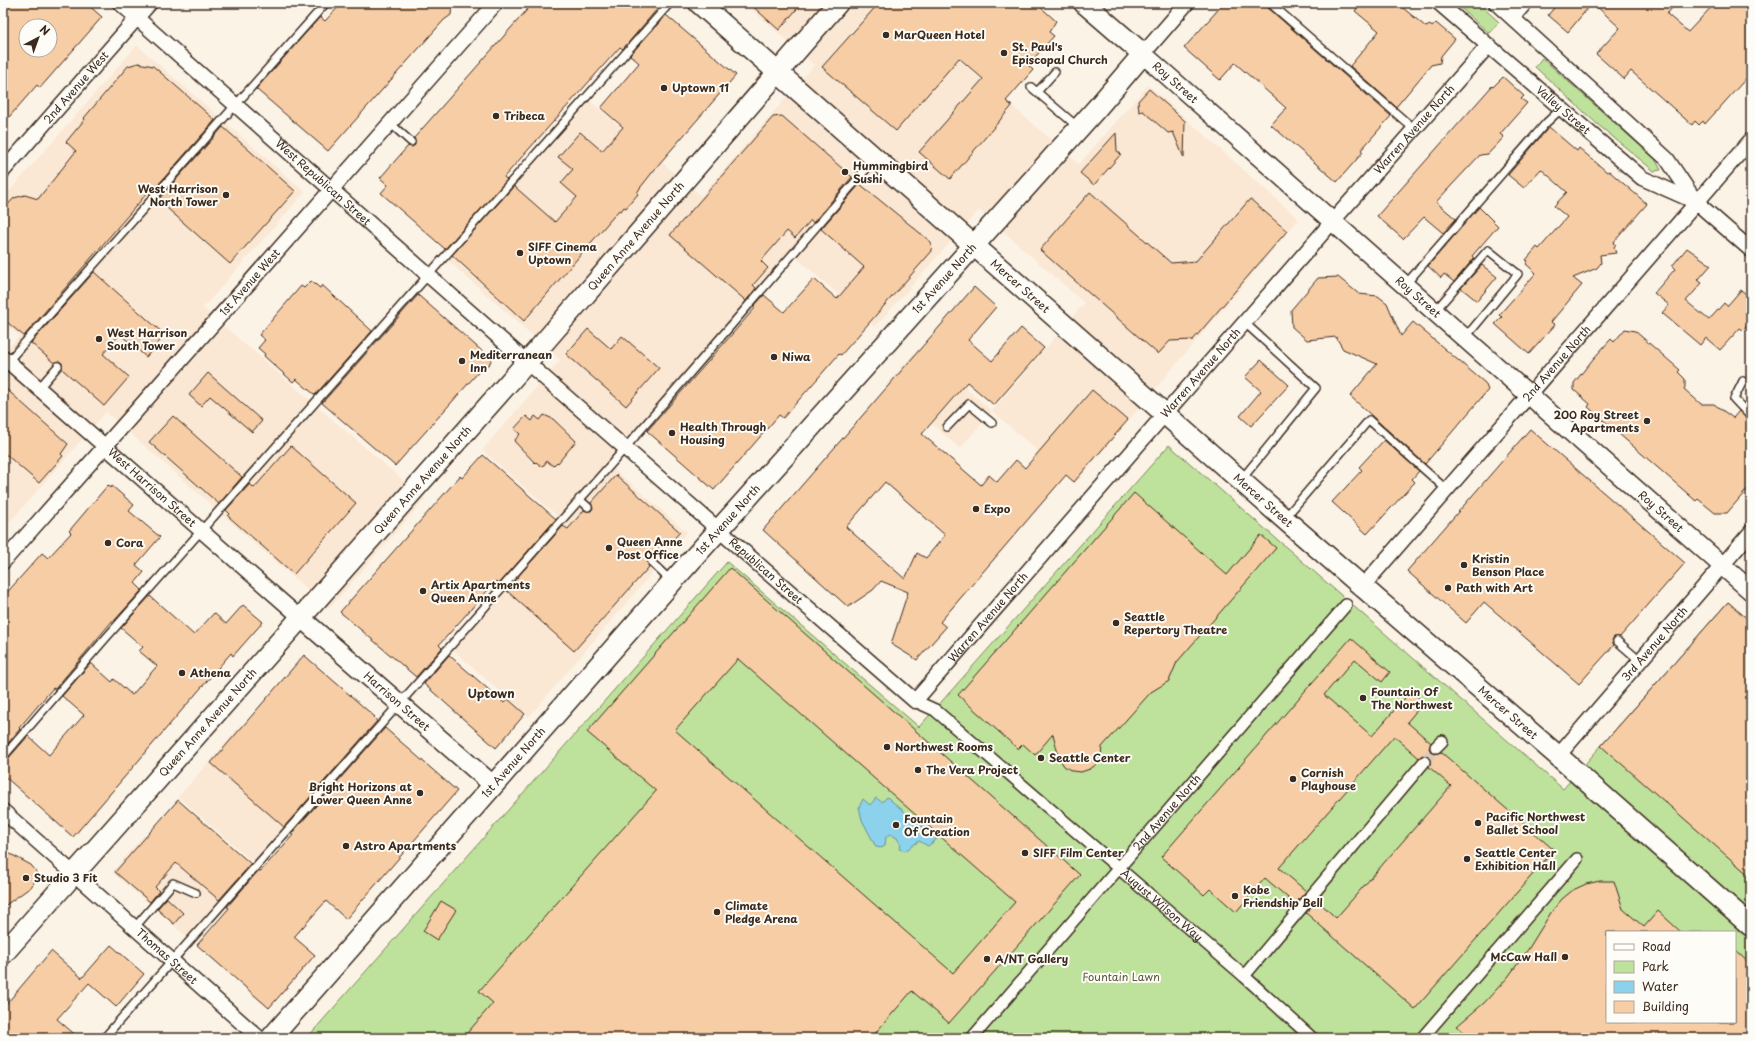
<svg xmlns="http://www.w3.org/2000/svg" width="1754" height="1041" viewBox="0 0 1754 1041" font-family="'Playpen Sans',sans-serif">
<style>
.built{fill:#fae8d4}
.green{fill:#bee29b;stroke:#7c865c;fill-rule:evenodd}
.water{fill:#8cd2ed;stroke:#6c8f9a}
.building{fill:#f7cda6;stroke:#3b2a1e;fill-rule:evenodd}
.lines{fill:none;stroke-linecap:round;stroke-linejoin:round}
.pedestrian-tunnel{stroke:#d5cbbf;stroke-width:11;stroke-dasharray:11 5.5;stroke-linecap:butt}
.service-casing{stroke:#3b2a1e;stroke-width:10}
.pedestrian-casing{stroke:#3b2a1e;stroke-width:14}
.minor-casing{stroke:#3b2a1e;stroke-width:17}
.tertiary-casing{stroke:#3b2a1e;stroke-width:21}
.secondary-casing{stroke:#3b2a1e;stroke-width:23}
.service{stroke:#fdfcf7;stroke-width:7}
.pedestrian{stroke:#fdfcf7;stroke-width:11}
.minor{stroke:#fdfcf7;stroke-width:14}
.tertiary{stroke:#fdfcf7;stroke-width:18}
.secondary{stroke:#fdfcf7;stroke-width:20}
.poi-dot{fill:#3b2a1e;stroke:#fdfcf7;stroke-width:1.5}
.labels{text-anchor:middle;stroke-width:4;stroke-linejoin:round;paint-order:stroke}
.poi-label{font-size:11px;font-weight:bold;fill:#3b2a1e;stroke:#fdfcf7;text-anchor:start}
.street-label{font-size:11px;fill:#3b2a1e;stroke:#fdfcf7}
.park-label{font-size:11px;fill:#5c583d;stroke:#fdfcf7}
.neighbourhood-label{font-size:12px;font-weight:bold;fill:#3b2a1e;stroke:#fdfcf7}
</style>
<rect width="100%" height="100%" fill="#fcf3e7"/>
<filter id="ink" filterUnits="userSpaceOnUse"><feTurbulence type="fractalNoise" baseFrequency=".025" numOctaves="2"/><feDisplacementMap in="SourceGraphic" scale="8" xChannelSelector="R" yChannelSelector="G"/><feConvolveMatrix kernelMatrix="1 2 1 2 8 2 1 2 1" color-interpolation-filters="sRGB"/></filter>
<g filter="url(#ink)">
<path class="built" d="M744 3H1009L959 60 1079 164 1148 85 1299 219 1075 484 992 411 960 449 887 384 919 348 992 411 1084 303 979 210 875 327 790 252 607 463 687 532 529 717 453 650 564 522 482 450 560 360 447 260 588 99 701 196 814 65Z
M137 45 305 192 203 308 425 499 329 609 106 412 3 530V354L19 336 3 322V194L5 196Z
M241 725 316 789 253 862 178 797Z
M144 835 220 901 188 938 112 872Z"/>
<path class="green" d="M1455 3H1478L1499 22 1489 33Z
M1542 58 1655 159 1661 170 1654 171 1596 123 1535 67Z
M1169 445 1563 789 1728 602 1751 622V1038H307L727 562 919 727ZM1607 932H1735V1022H1607Z"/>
<path class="water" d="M887 797 937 839 928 846 919 841 905 851 899 849 901 845 897 838 890 834 886 837 885 846 881 848 876 847 862 820 859 807 863 799 870 805 876 798 882 802Z"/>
<path class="building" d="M3 3H86L102 17 40 88 37 85 3 124ZM26 26H50V50H26Z
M342 3H452L451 15 444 20 328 151 256 89 320 17 325 21Z
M533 3H652L658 8 623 49 620 47 504 177 507 180 445 249 381 193 388 185 380 178 408 146 412 147 415 145 414 138Z
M749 3H802L779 30Z
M879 3H1036L1056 21 1049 32 1054 36 1028 65 1033 70 1006 101 1012 106 950 179 919 152 983 79 959 58 896 131 822 67Z
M1224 3H1265L1267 7 1391 116 1361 150 1363 152 1337 182 1271 125 1286 108 1235 63 1220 80 1184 48Z
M1361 3H1397L1426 27 1430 25 1432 27 1436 23 1455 39 1441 56 1440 63 1431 65 1396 107 1350 66 1379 31 1355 11Z
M1558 3H1592L1568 32 1548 15Z
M1593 3H1676L1667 14 1688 32 1715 3H1751V73L1705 124 1703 121 1699 125 1695 121 1692 125 1631 71 1624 79 1596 54 1620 28Z
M666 15 736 75 659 164 640 188 637 193 638 194 626 208 624 207 621 211 619 210 524 321 452 255 514 186 555 222 577 197 561 183 573 169 558 157 580 132 602 151 623 127 601 108 639 63 630 55Z
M138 63 153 66 215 120 150 194 148 192 24 336 3 319V210L14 198 25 195 38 199 76 151 66 142 85 119 84 118 128 66Z
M1503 77 1524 96 1521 99 1527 103 1500 134 1504 137 1488 154 1480 155 1436 202 1456 219 1443 233 1424 217 1403 239 1377 216 1492 86 1493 87Z
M1149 89 1185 121 1184 158 1173 132 1168 133 1143 111 1139 112 1138 101Z
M782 116 852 177 813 223 811 220 795 238 787 231 761 261 768 268 753 285 756 288 746 301 670 235 773 117Z
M223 127 295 191 230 264 158 200Z
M1549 127 1577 151 1579 148 1607 172 1609 171 1647 204 1613 243 1616 245 1614 248 1616 253 1600 255 1601 263 1597 268 1573 278 1582 285 1551 322 1555 325 1529 354 1495 324 1502 317 1499 315 1536 273 1526 264 1528 261 1526 260 1537 247 1539 249 1567 217 1554 206 1567 192 1541 169 1524 188 1508 175Z
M1116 133 1117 151 1121 154 1094 185 1080 173Z
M860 184 931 242 932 251 841 355 839 354 783 418 779 415 714 490 647 431 755 308 753 307 764 295 784 312 814 279 837 299 864 267 821 229Z
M1090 192 1171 263 1196 261 1250 199 1287 231 1193 340 1170 341 1158 354 1040 250Z
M1479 207 1498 226 1472 256 1474 258 1454 282 1444 274 1441 278 1428 266Z
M1687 248 1711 265 1698 280 1702 283 1686 301 1709 320 1724 303 1727 306 1741 290 1751 298V322L1743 330 1740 328 1720 350 1706 338 1700 345 1662 313 1669 305 1654 293 1675 269 1672 266Z
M1482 265 1497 277 1477 301 1461 288Z
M94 272 165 335 146 357 120 334 103 354 129 377 104 406 62 369V363L59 361 54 363 31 343Z
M1338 277 1359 294 1378 296 1387 303 1401 336 1413 322 1485 383 1488 390 1425 464 1350 396 1377 364 1343 349 1336 337 1307 340 1292 327 1291 310 1318 278Z
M311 281 320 288 322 285 372 331 315 395 296 379 293 382 264 356 265 354 258 348 265 340 259 335 301 286 304 288Z
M974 287 996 307 968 340 992 361 1021 328 1044 348 994 405 967 382 922 434 981 485 989 475 997 482 1016 460 1025 468 1092 390 1128 420 1074 482 1066 475 940 622 946 627 917 660 891 644 908 592 881 581 873 590 848 607 763 530ZM885 482 945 535 926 558 917 553 905 579 846 527Z
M418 295 483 352 489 354 492 358 489 365 483 367 395 466 322 403Z
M588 329 611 349 622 336 659 368 626 406 566 354Z
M1625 329 1635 331 1680 370 1678 372 1685 379V387L1684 389 1701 404H1714L1733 418 1739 411 1751 422V485L1727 513H1715L1698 499 1696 501 1588 407 1590 404 1574 390V383L1593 359 1611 339 1614 342Z
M1261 360 1289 385 1251 426 1240 416 1261 391 1245 377Z
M208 373 262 421 252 432 210 396 201 406 189 395Z
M3 386 68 444 61 454 63 456 39 483 3 452Z
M544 415 553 419 576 441 558 463 557 462 553 466 547 461 544 465 541 466 536 462 535 463 514 441 520 434 514 429 526 416 532 421 535 416 540 420Z
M173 416 242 477 219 504 149 442Z
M1530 429 1685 563 1620 637H1614L1612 640 1614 645 1579 684 1484 602 1466 623 1407 571Z
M1384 440 1419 471 1412 479 1415 482 1367 534 1332 502 1362 470 1359 467Z
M291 446 356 503 294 574 228 516 230 514 226 510 250 484 254 488Z
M483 455 556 519 499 584 496 581 439 645 442 648 416 677 340 612 460 476 462 478Z
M616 475 680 532 655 559 651 558 648 560 649 567 574 651 506 590 563 526 568 529 584 510 591 511 593 508 591 503Z
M108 485 111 488 112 486 134 505 129 511 160 537 136 565 144 572 135 583 142 590 114 621 113 620 55 689 53 688 19 728 20 729 3 749V597L42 553 48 558 71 533 69 531Z
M1134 493 1227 575 1261 535 1276 548 1177 662 1169 681 1151 692 1102 747 1101 756 1097 764 1090 769 1081 772 1072 771 1064 766 1059 758 1053 734 1035 755 1023 744 1018 749 958 695Z
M730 568 1080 875 949 1023 912 991 871 1038H463L493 1003 479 991 656 791 587 732ZM738 659 1015 902 953 973 675 730Z
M150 596 194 635 214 613 226 624 243 605 263 622 233 656 231 653 73 837 3 775V762L7 760 28 736 49 755 84 715 62 696 91 663 112 682 114 679 132 695 157 666 139 651 143 647 121 628Z
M1728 602 1751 622V877L1601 746Z
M1351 638 1390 672 1382 682 1355 659 1324 695 1372 736 1411 691 1424 702 1407 722 1431 743 1429 748 1431 752 1435 754 1441 752 1554 850 1415 1009 1306 913 1317 900 1336 918 1451 786 1429 767 1431 760 1428 756 1422 755 1419 758 1394 736 1279 868 1306 891 1295 904 1265 878 1236 912 1210 889 1204 895 1161 857Z
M304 655 375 717 374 718 377 721 284 827 211 763Z
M449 655 504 703 508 699 525 714 496 748 424 684Z
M385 728 457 791 346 919 326 901 294 937 315 955 269 1008 197 945 229 908 227 907 259 870 260 872 293 835 291 834Z
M178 800 251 864 219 900 176 863 155 887 159 891 150 902 115 872Z
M3 850 31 865 36 871 37 878 31 887 3 907Z
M1600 881H1614L1623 909 1644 927 1658 911 1681 932H1607V1022H1735V950L1751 965V1038H1471L1457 1026 1484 1003 1508 977 1529 948 1552 911 1562 899 1573 890 1586 884Z
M167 898 183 913 174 924 157 909Z
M441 901 456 910 437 940 423 931Z
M111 945 144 974 116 1007 89 983 57 1019 79 1038H3V1008L51 951 82 978Z"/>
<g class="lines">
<path class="pedestrian-tunnel" d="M1424 762 1436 747"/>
<defs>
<path id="service" d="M1270 3 1414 129
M1031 87 1078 127
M1037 92 1055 72
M390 123 411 142
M1405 285 1546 123 1561 109
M1435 311 1488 250 1518 274 1465 338
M3 367 326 3
M1743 381 1734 399 1751 417
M39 388 58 366
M947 427 969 404 992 423
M1241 480 1316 388 1245 323
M579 499 588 507
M1284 519 1369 420 1447 490
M652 563 671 581
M1617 641 1640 661
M3 757 105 639 670 3
M135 927 173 883 196 893
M104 1038 613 462 874 160"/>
<g id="pedestrian">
<path id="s1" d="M915 701 935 710 1244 976 1312 1038"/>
<path d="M1436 747 1442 741"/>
<path d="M1244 976 1424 762"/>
<path id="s2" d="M972 1038 1346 605"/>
<path d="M1422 1038 1577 859"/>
</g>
<g id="minor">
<path id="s3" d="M120 3 547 380 915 701 1332 222 1488 46"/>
<path id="s4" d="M1439 3 1642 178 1696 202"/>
<path d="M1496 3 1667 159 1696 202 1751 250"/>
<path d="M1513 17 1525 3"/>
<path d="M1143 54 1187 3"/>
<path id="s5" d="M3 171 150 3"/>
<path id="s6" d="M3 357 301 618"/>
<path id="s7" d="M3 562 496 3"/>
<path id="s8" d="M1363 586 1751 140"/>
<path id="s9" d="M1558 756 1751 532"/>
<path id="s10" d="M3 811 259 1038"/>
</g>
<g id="tertiary">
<path id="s11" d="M1143 54 1751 591"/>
<path id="s12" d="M301 618 493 785"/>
</g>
<g id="secondary">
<path id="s13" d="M699 3 1282 517 1558 756 1751 926"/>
<path id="s14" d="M3 954 527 362 838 3"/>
<path id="s15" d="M271 1038 672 582 1097 108 1143 54 1084 3"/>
</g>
</defs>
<use href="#service" class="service-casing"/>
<use href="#pedestrian" class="pedestrian-casing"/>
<use href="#minor" class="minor-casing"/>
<use href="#tertiary" class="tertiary-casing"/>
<use href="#secondary" class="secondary-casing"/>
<use href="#service" class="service"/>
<use href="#pedestrian" class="pedestrian"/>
<use href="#minor" class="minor"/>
<use href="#tertiary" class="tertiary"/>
<use href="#secondary" class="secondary"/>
</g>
</g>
<g class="poi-dot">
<circle cx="886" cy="35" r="4"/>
<circle cx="1004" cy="53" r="4"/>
<circle cx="664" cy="88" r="4"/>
<circle cx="496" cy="116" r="4"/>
<circle cx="845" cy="172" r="4"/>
<circle cx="226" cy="195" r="4"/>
<circle cx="520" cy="253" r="4"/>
<circle cx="99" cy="339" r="4"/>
<circle cx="774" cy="357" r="4"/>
<circle cx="462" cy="361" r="4"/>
<circle cx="1647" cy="421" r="4"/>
<circle cx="672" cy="433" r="4"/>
<circle cx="976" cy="509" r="4"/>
<circle cx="108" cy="543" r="4"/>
<circle cx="609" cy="548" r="4"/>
<circle cx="1464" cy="565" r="4"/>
<circle cx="1448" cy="588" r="4"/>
<circle cx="423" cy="591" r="4"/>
<circle cx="1116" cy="623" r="4"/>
<circle cx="182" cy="673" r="4"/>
<circle cx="1363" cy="698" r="4"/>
<circle cx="887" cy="747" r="4"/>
<circle cx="1041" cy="758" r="4"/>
<circle cx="918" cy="770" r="4"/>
<circle cx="1293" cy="779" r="4"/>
<circle cx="420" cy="793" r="4"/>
<circle cx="1478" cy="823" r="4"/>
<circle cx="896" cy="825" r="4"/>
<circle cx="346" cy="846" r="4"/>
<circle cx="1025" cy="853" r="4"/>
<circle cx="1467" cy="859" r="4"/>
<circle cx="26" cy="878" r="4"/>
<circle cx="1235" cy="896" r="4"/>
<circle cx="717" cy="912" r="4"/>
<circle cx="1565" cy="957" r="4"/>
<circle cx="987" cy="959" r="4"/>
</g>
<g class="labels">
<g class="poi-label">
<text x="894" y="39">MarQueen Hotel</text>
<text x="1012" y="51">St. Paul's<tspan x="1012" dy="13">Episcopal Church</tspan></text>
<text x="672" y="92">Uptown 11</text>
<text x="504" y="120">Tribeca</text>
<text x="853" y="170">Hummingbird<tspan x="853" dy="13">Sushi</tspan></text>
<text x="218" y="193" text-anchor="end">West Harrison<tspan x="218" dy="13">North Tower</tspan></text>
<text x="528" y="251">SIFF Cinema<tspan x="528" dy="13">Uptown</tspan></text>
<text x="107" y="337">West Harrison<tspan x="107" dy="13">South Tower</tspan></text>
<text x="470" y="359">Mediterranean<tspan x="470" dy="13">Inn</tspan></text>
<text x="782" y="361">Niwa</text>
<text x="1639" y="419" text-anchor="end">200 Roy Street<tspan x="1639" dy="13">Apartments</tspan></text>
<text x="680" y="431">Health Through<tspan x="680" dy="13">Housing</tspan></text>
<text x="984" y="513">Expo</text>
<text x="617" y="546">Queen Anne<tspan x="617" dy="13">Post Office</tspan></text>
<text x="116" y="547">Cora</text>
<text x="1472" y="563">Kristin<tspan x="1472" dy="13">Benson Place</tspan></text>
<text x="431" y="589">Artix Apartments<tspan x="431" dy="13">Queen Anne</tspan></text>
<text x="1456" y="592">Path with Art</text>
<text x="1124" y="621">Seattle<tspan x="1124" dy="13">Repertory Theatre</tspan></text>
<text x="190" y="677">Athena</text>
<text x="1371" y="696">Fountain Of<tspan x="1371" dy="13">The Northwest</tspan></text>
<text x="895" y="751">Northwest Rooms</text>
<text x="1049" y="762">Seattle Center</text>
<text x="926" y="774">The Vera Project</text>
<text x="1301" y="777">Cornish<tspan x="1301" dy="13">Playhouse</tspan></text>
<text x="412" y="791" text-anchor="end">Bright Horizons at<tspan x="412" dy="13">Lower Queen Anne</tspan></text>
<text x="1486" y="821">Pacific Northwest<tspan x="1486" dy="13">Ballet School</tspan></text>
<text x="904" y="823">Fountain<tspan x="904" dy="13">Of Creation</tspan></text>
<text x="354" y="850">Astro Apartments</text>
<text x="1033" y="857">SIFF Film Center</text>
<text x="1475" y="857">Seattle Center<tspan x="1475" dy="13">Exhibition Hall</tspan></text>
<text x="34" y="882">Studio 3 Fit</text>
<text x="1243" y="894">Kobe<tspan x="1243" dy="13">Friendship Bell</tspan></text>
<text x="725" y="910">Climate<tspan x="725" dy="13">Pledge Arena</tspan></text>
<text x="1557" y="961" text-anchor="end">McCaw Hall</text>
<text x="995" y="963">A/NT Gallery</text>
</g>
<g class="street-label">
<text dy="4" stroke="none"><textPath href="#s11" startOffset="43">Roy Street</textPath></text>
<text dy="4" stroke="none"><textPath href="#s5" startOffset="111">2nd Avenue West</textPath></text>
<text dy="4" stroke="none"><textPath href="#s4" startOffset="164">Valley Street</textPath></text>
<text dy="4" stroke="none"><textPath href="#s3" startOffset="1817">Warren Avenue North</textPath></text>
<text dy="4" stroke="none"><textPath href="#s3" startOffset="271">West Republican Street</textPath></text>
<text dy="4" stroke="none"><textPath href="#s14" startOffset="957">Queen Anne Avenue North</textPath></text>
<text dy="4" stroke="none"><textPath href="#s15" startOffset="1015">1st Avenue North</textPath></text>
<text dy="4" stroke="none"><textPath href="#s7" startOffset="373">1st Avenue West</textPath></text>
<text dy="4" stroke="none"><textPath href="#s13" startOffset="428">Mercer Street</textPath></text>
<text dy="4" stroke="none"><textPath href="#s11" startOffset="367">Roy Street</textPath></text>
<text dy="4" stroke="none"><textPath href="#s8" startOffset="295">2nd Avenue North</textPath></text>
<text dy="4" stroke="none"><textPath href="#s3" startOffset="1493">Warren Avenue North</textPath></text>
<text dy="4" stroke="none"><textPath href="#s14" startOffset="633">Queen Anne Avenue North</textPath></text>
<text dy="4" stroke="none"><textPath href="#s6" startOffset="198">West Harrison Street</textPath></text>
<text dy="4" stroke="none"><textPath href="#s13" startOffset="752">Mercer Street</textPath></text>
<text dy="4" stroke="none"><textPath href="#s11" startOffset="691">Roy Street</textPath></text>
<text dy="4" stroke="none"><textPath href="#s15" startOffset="691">1st Avenue North</textPath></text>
<text dy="4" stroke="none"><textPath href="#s3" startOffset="860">Republican Street</textPath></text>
<text dy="4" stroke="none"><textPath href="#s3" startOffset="1169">Warren Avenue North</textPath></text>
<text dy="4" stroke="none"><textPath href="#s9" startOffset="148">3rd Avenue North</textPath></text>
<text dy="4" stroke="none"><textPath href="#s12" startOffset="127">Harrison Street</textPath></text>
<text dy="4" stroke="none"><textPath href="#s13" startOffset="1076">Mercer Street</textPath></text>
<text dy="4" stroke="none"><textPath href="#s14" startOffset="309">Queen Anne Avenue North</textPath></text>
<text dy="4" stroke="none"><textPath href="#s15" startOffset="367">1st Avenue North</textPath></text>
<text dy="4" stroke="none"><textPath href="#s2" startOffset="298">2nd Avenue North</textPath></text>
<text dy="4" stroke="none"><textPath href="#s1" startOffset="321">August Wilson Way</textPath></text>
<text dy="4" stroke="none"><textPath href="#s10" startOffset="219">Thomas Street</textPath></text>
</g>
<g class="park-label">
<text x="1121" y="981">Fountain Lawn</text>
</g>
<g class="neighbourhood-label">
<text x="491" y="698">Uptown</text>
</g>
</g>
<rect width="1754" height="1041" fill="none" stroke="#fdfcf7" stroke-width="16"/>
<rect x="8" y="8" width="1738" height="1025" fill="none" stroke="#3b2a1e" stroke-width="1.5" filter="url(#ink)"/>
<rect x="1606" y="931" width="130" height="92" fill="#fdfcf7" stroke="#afa8a0"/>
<rect x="1614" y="944" width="20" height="6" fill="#fdfcf7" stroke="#afa8a0"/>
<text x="1642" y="951" font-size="12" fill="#3b2a1e">Road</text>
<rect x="1614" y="961" width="20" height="12" fill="#bee29b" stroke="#afa8a0"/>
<text x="1642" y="971" font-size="12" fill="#3b2a1e">Park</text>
<rect x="1614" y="981" width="20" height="12" fill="#8cd2ed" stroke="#afa8a0"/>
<text x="1642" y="991" font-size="12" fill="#3b2a1e">Water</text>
<rect x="1614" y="1001" width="20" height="12" fill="#f7cda6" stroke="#afa8a0"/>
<text x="1642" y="1011" font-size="12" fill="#3b2a1e">Building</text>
<g transform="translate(38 38) rotate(41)"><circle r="19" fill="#fdfcf7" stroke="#afa8a0"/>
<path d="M0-3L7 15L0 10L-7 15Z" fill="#3b2a1e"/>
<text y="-6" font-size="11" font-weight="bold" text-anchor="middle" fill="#3b2a1e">N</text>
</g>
</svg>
